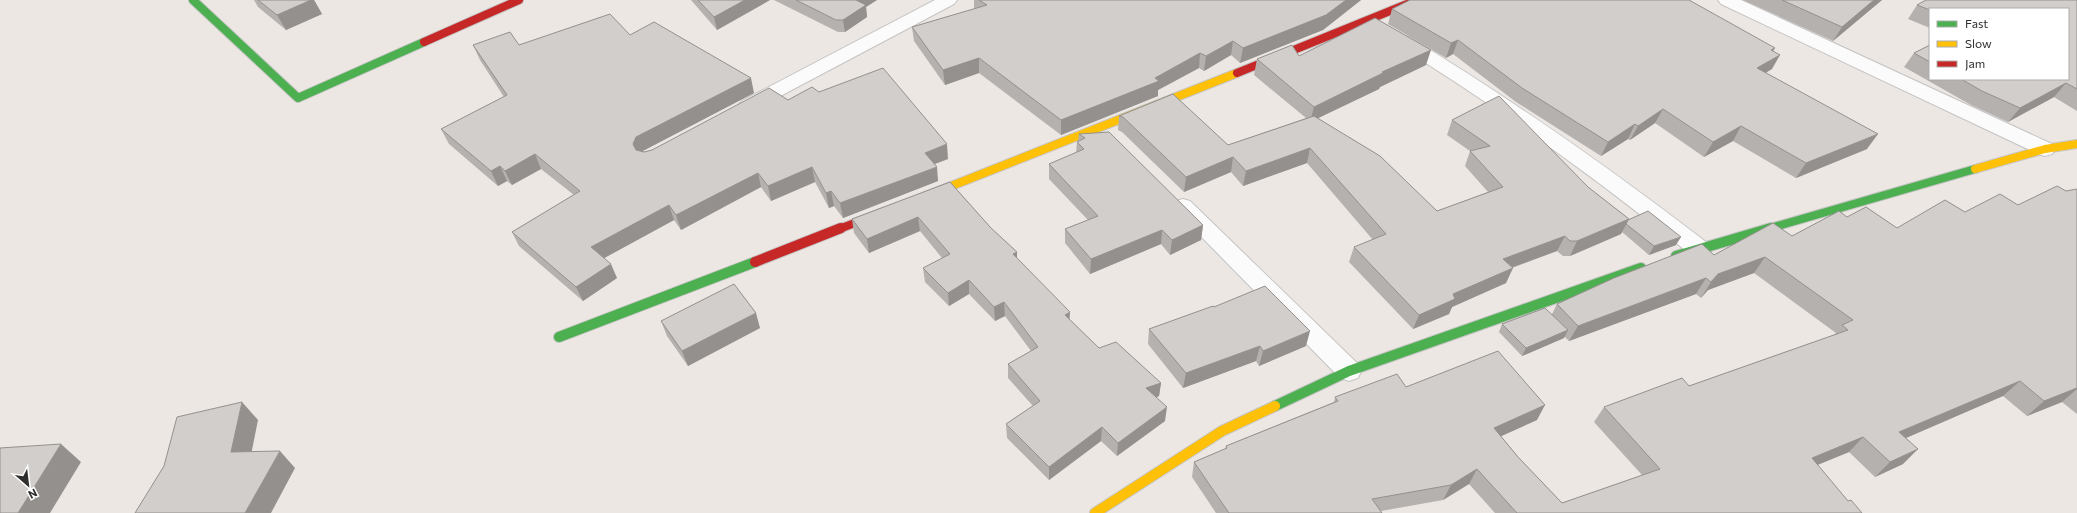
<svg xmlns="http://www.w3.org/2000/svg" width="2077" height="513" viewBox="0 0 2077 513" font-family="Commissioner,sans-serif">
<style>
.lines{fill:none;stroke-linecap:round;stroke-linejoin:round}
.street-casing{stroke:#c5c4c4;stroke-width:2}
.fast-far1-casing{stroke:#c5c4c4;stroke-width:10}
.fast-casing{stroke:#c5c4c4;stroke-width:12}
.slow-far1-casing{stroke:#c5c4c4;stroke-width:10}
.slow-casing{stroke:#c5c4c4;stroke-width:12}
.jam-far1-casing{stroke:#c5c4c4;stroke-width:10}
.jam-casing{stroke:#c5c4c4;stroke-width:12}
.street{fill:#fcfbfb;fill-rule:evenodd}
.fast-far1{stroke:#4caf50;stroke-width:8}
.fast{stroke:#4caf50;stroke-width:10}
.slow-far1{stroke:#ffc107;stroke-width:8}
.slow{stroke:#ffc107;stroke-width:10}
.jam-far1{stroke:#c62828;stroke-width:8}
.jam{stroke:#c62828;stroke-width:10}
.wall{fill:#b5b1af}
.shaded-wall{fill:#93908e}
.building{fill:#d2cecb;stroke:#93908e}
</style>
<rect width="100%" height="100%" fill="#ece7e3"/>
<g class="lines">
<defs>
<path id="street" d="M935 0H957L954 4 756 109 749 111 742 109 739 105 742 101Z
M1718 0H1741L2052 144 2055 149 2052 154 2045 156 2038 154 1721 4Z
M1403 36 1409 37C1513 100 1611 169 1706 242L1709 248 1706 254 1698 256 1690 254C1596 178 1499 108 1397 45L1394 41 1397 37Z
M1183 199 1190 201 1358 364 1361 371 1358 378 1349 381 1340 378 1176 211 1172 206 1176 201Z"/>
<path id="fast-far1" d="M193 0 298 98 424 42
M1767 229 1975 169"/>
<path id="fast" d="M1676 256 1771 228
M559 337 755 262
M1275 406 1349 371 1641 268"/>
<path id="slow-far1" d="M1975 169 2045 149 2077 144
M926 196 1237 73"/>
<path id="slow" d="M1095 513 1222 431 1275 406"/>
<path id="jam-far1" d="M424 42 519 0
M1237 73 1417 0
M839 229 881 213"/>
<path id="jam" d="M755 262 841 228"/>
</defs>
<use href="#street" class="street-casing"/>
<use href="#fast-far1" class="fast-far1-casing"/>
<use href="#fast" class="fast-casing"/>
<use href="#slow-far1" class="slow-far1-casing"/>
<use href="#slow" class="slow-casing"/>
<use href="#jam-far1" class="jam-far1-casing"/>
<use href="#jam" class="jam-casing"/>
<use href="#street" class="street"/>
<use href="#fast-far1" class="fast-far1"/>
<use href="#fast" class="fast"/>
<use href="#slow-far1" class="slow-far1"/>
<use href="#slow" class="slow"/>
<use href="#jam-far1" class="jam-far1"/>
<use href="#jam" class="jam"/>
</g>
<path class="wall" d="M254 0H314L322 14 286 30 258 7Z
M691 0H770L717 30Z
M774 0H877L866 7 867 17 845 32H838Z
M974 0H1361L1323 30 1240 63 1231 55 1204 71 1199 68 1158 90V96L1061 135 979 73 945 85 914 41 912 27 974 9Z
M1743 0H1882L1833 41Z
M2077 0V111L2054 97 2008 122 1971 105 1904 67 1914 53 1930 45V79H2068V9H1930V28L1908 19 1917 5Z
M1392 9 1775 48 1773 51 1772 69 1766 73 1867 149 1796 178 1733 141 1704 157 1655 123 1630 140 1628 139 1601 156 1516 102 1453 54 1446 58 1388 24Z
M630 35 754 93 642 151 644 152 652 150 788 100 819 92 948 159 935 164 938 181 843 218 834 206 829 208 815 182 771 201 761 187 681 230 674 220 604 258 617 278 583 301 519 246 512 232 574 195 541 169 512 185 507 181 498 186 449 144 441 129 504 97 480 60 473 45H519Z
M1299 56 1426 65 1380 87 1379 89 1318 118 1437 211 1488 192 1465 166 1470 151 1447 135 1452 120 1588 187 1629 219 1676 245 1649 255 1622 232 1621 234 1570 256H1563L1557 251 1512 268 1506 283 1452 307 1449 314 1413 329 1349 262 1354 247 1373 240 1307 163 1243 186 1231 172 1184 192 1122 132 1118 130 1119 116 1228 145 1306 118 1254 75 1257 59Z
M1079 134 1203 225 1201 240 1170 255 1161 244 1090 274 1065 243V229L1088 220 1049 179V164L1076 153 1077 142 1078 141Z
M950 182 991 228 1017 252V259L1069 319 1099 348 1161 383 1159 396 1156 398 1165 421 1117 456 1101 441 1049 480 1007 438 1006 424 1033 406 1008 378V364L1031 351 1005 316 995 321 969 294 949 306 925 282 923 268 942 258 920 231 869 253 854 233 852 219Z
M2077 189V414L2062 402 2027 416 2003 396 1906 438 1903 464 1875 477 1849 452 1817 465 1848 501 1862 513H1495L1469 484 1443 500 1381 511 1382 513H1216L1192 477 1194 462 1225 449 1226 446 1334 402 1335 397 1406 387 1537 420 1501 436 1518 457 1562 503 1642 475 1594 422 1604 407 1689 386 1834 335 1836 333 1754 273 1708 290 1701 298 1696 294 1569 341 1564 336V338L1522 356 1499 332 1502 324 1552 314 1557 304 1714 255 1792 236 1847 217 1897 228 1965 212 2018 205 2066 191Z
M1214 307 1306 346 1259 366 1256 361 1183 388 1148 344 1149 329Z
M661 321 760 328 688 366 667 336Z"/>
<path class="shaded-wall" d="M311 0H314L322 14 286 30 277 15Z
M745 0H770L717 30 714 17Z
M855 0H877L866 7 867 17 845 32 843 20Z
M1346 0H1361L1323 30 1240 63 1243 48Z
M1874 0H1882L1833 41 1842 27Z
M1458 40 1453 54 1446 58 1451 43Z
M1233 41 1231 55 1204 71 1206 56Z
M1775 48 1766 62 1780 55 1772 69 1748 82 1757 68 1771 50Z
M1431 50 1426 65 1380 87 1379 89 1310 122 1314 107 1382 72Z
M1200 53 1199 68 1158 90V96L1061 135V120L1155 78Z
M979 58V73L945 85 943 70Z
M751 78 754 93 641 152 638 159 633 144 636 137Z
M2066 83 2054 97 2008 122 2020 108Z
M1663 109 1655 123 1630 140 1638 126Z
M1635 124 1628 139 1601 156 1608 142Z
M1741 126 1733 141 1704 157 1713 142Z
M1878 134 1867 149 1796 178 1806 163Z
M947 144 948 159 926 167 925 153Z
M1310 148 1307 163 1243 186 1246 171Z
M535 154 541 169 512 185 505 171Z
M1233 157 1231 172 1184 192 1186 177Z
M500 166 507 181 498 186 491 171Z
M812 167 815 182 771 201 768 186Z
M937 167 938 181 843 218 840 203Z
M758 173 761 187 681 230 676 215Z
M831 191 834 206 829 208 826 193Z
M669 205 674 220 597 262 591 247Z
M918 217 920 231 869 253 867 239Z
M1629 219 1621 234 1570 256 1577 241Z
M1203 225 1201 240 1170 255 1172 240Z
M1162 230 1161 244 1090 274 1091 259Z
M1565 236 1557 251 1496 273 1503 259Z
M1681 237 1676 245 1649 255 1654 246Z
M1017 252V266L1013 254Z
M1765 257 1754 273 1708 290 1701 298 1711 282 1718 274Z
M611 264 617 278 583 301 576 287Z
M1513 268 1506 283 1452 307 1449 314 1413 329 1419 315 1453 294Z
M1706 278 1696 294 1569 341 1578 326Z
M969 280V294L949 306 948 293Z
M1004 302 1005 316 995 321 994 307Z
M1070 312 1069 326 1065 315Z
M756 313 760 328 688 366 682 351Z
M1568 330 1564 338 1522 356 1526 348Z
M1310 331 1306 346 1259 366 1263 351Z
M1260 346 1256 361 1183 388 1186 373Z
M2020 381 2003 396 1885 447 1899 432Z
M1161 383 1159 396 1144 402 1146 388Z
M2077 388V389L2062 402 2027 416 2044 401Z
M242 402 258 420 248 470 231 452Z
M1545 405 1537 420 1486 443 1494 428Z
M1167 407 1165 421 1117 456 1118 443Z
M1102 427 1101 441 1049 480V467Z
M1863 437 1849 452 1798 473 1812 458Z
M61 444 81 462 50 513H18Z
M1918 449 1903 464 1875 477 1890 462Z
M280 451 295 468 271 513H245Z
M1477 469 1469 484 1443 500 1451 485Z"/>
<path class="building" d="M258 0H311L277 15Z
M698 0H745L714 17Z
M796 0H856L866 5 843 20H836Z
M979 0H1346L1326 15 1243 48 1233 41 1206 56 1200 53 1155 78 1159 81 1061 120 979 58 943 70 912 27 987 5Z
M1410 0H1689L1775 48 1771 50 1780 55 1757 68 1878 134 1806 163 1741 126 1713 142 1663 109 1638 126 1635 124 1608 142 1522 88 1458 40 1451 43 1392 9Z
M1782 0H1874L1842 27Z
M1926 0H2077V89L2066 83 2020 108 1982 91 1961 79H2068V9H1930V10L1917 5Z
M610 14 630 35 654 22 751 78 636 137 633 144 636 150 644 152 652 150 769 88 788 100 812 87 819 92 883 68 947 144 925 153 937 167 840 203 831 191 826 193 812 167 768 186 758 173 676 215 669 205 591 247 611 264 576 287 512 232 580 191 535 154 505 171 500 166 491 171 441 129 507 95 473 45 510 32 519 45Z
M1375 18 1431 50 1382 72 1383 73 1314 107 1257 59 1292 45 1299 56Z
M1930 45V62L1914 53Z
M1173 94 1228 145 1314 116 1380 156 1437 211 1503 187 1470 151 1490 146 1452 120 1499 96 1588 187 1629 219 1577 241H1570L1565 236 1503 259 1513 268 1453 294 1455 299 1419 315 1354 247 1386 234 1310 148 1246 171 1233 157 1186 177 1123 117 1119 116Z
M1109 132 1203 225 1172 240 1162 230 1091 259 1065 229 1098 216 1049 164 1084 149 1077 142 1085 138 1079 134Z
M950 182 991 228 1017 252 1013 254 1070 312 1065 315 1099 348 1116 342 1161 383 1146 388 1167 407 1118 443 1102 427 1049 467 1006 424 1040 401 1008 364 1038 347 1004 302 994 307 969 280 948 293 923 268 950 254 918 217 867 239 852 219Z
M2057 186 2066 191 2077 189V388L2044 401 2020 381 1899 432 1918 449 1890 462 1863 437 1812 458 1848 501 1851 500 1862 513H1517L1477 469 1451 485 1372 499 1382 513H1229L1194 462 1227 448 1226 446 1338 401 1335 397 1397 374 1406 387 1498 351 1545 405 1494 428 1518 457 1562 503 1660 469 1604 407 1682 378 1689 386 1848 330 1842 325 1853 320 1765 257 1718 274 1711 282 1706 278 1578 326 1557 304 1614 278 1702 244 1714 255 1773 223 1792 236 1839 211 1847 217 1866 207 1897 228 1945 200 1965 212 2000 194 2018 205Z
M1648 211 1681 237 1654 246 1626 224 1628 220Z
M734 284 756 313 682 351 661 321Z
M1265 286 1310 331 1263 351 1260 346 1186 373 1149 329 1213 306 1214 307Z
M1545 308 1568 330 1526 348 1502 324Z
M242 402 231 452 280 451 245 513H135L164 466 177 417Z
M61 444 18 513H0V448Z"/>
<rect x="1929" y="8" width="140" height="72" fill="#ffffff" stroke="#ababab"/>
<rect x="1937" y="21" width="20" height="6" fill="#4caf50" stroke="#ababab"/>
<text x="1965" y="28" font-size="12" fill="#2e2e2e">Fast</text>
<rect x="1937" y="41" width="20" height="6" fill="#ffc107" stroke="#ababab"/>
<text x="1965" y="48" font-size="12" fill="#2e2e2e">Slow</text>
<rect x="1937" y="61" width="20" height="6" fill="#c62828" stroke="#ababab"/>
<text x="1965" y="68" font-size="12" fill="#2e2e2e">Jam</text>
<g transform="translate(28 485) rotate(152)" stroke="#ffffff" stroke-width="3" paint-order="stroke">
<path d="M0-3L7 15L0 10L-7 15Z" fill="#2e2e2e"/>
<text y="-6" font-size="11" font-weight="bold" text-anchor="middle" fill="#2e2e2e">N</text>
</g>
</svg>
